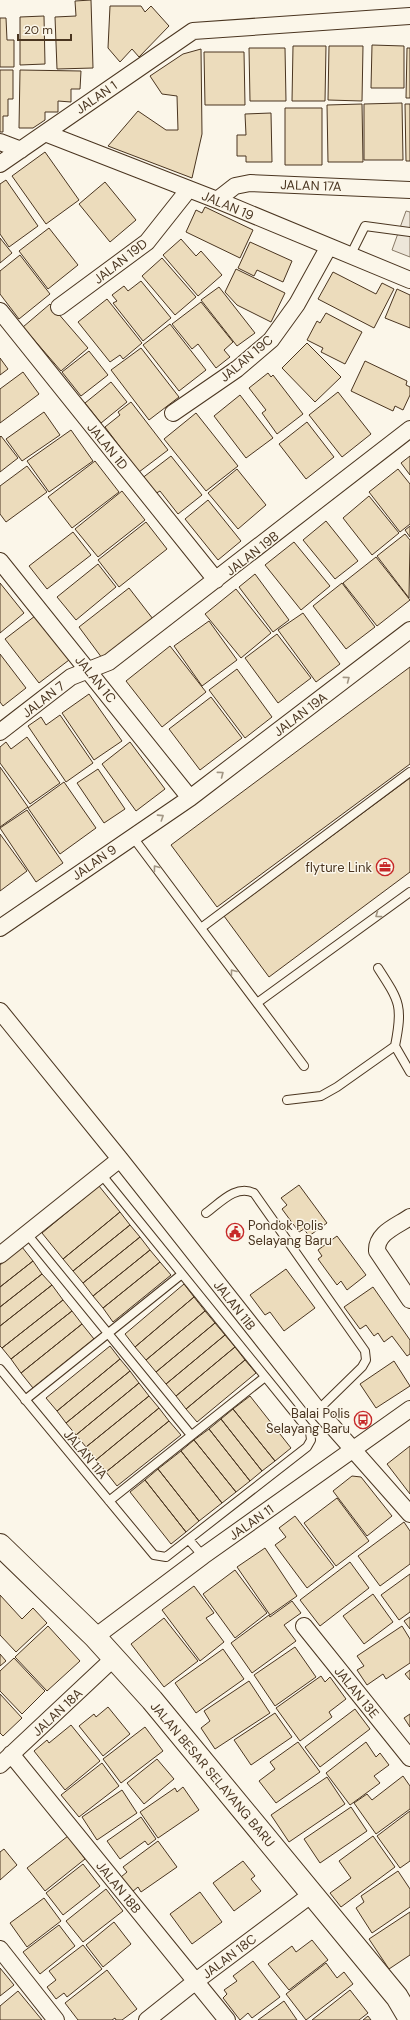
<svg xmlns="http://www.w3.org/2000/svg" width="410" height="2020" viewBox="0 0 410 2020" font-family="'DM Sans',sans-serif">
<style>
.green{fill:#ede6d9;stroke:#887966}
.building{fill:#ecdcbc;stroke:#4a3520}
.lines{fill:none;stroke-linecap:round;stroke-linejoin:round}
.lane-casing{stroke:#4a3520;stroke-width:10}
.street-casing{stroke:#4a3520;stroke-width:18}
.secondary-casing{stroke:#4a3520;stroke-width:24}
.lane{stroke:#fbf6e9;stroke-width:8}
.street{stroke:#fbf6e9;stroke-width:16}
.secondary{stroke:#fbf6e9;stroke-width:22}
.oneway{stroke:#a29684}
.labels{text-anchor:middle;stroke-width:3;stroke-linejoin:round;paint-order:stroke}
.street-label{font-size:13px;fill:#4a3520;stroke:#fbf6e9}
.poi-label{font-size:13px;fill:#4a3520;stroke:#fbf6e9;text-anchor:end}
</style>
<rect width="100%" height="100%" fill="#fbf6e9"/>
<path class="green" d="M406 211 410 212V257L392 250Z"/>
<path class="building" d="M91 0 93 68 57 69 55 17 76 16 75 1Z
M110 6H141L145 12 151 6 169 26 139 57 132 49 120 62 108 48Z
M44 16 45 64 20 65V17Z
M0 18H6L7 40H14V67H0Z
M372 45 404 46V88H371Z
M293 46H326L325 101H292Z
M329 46H363L362 101 328 100Z
M249 48H285L286 101H250Z
M407 48H410V98H406Z
M201 49 202 134 192 178 108 146 138 111 166 130H178L177 96 162 94 150 76 183 54Z
M204 52H244L245 105H205Z
M0 70H13V99H8V116H3V132H0Z
M20 70 81 71 80 89H71V102L58 101V112H45V120L33 128H19Z
M402 103 403 160H364V104Z
M362 104 363 162H328L327 105Z
M405 104H410V161H406Z
M285 108H322V165H285Z
M271 113 272 162H246V156H237V135H246L245 114Z
M45 152 79 200 46 224 12 176Z
M6 180 38 226 9 247 0 234V184Z
M105 182 136 220 110 242 79 204Z
M205 207 253 230 240 258 186 232 196 210 202 213Z
M49 228 78 265 48 289 19 251Z
M0 238 12 253 0 263Z
M181 239 196 256 201 251 222 275 198 296 163 255Z
M250 242 292 261 283 282 257 270 254 276 238 268Z
M20 255 50 294 19 319 0 294V271Z
M162 258 196 297 175 315 142 276Z
M236 269 285 293 271 322 237 305 225 292Z
M333 272 376 294 382 283 394 289 374 328 318 299Z
M141 281 171 318 143 341 113 303 117 301 112 295 124 286 128 291Z
M219 287 255 333 237 346 201 300Z
M397 289 410 295V328L385 318Z
M107 299 142 343 123 359 120 355 110 362 78 322Z
M201 302 233 342 224 350 230 357 216 368 198 344 192 349 172 324Z
M50 304 88 348 61 371 23 327Z
M326 313 362 332 345 364 321 352 323 348 307 340 317 321 320 323Z
M170 324 206 370 179 391 143 345Z
M307 343 341 377 315 402 282 368Z
M141 348 179 397 149 420 111 370Z
M89 351 108 375 81 396 62 372Z
M0 358 8 369 0 375Z
M365 361 407 381 406 385 410 387V395L403 410 395 406 393 411 351 391Z
M23 372 39 394 0 423V389Z
M268 373 271 377 273 375 303 414 277 434 262 413 266 410 249 388Z
M111 382 127 402 101 423 85 403Z
M338 392 371 434 342 457 309 415Z
M240 395 273 438 246 458 214 416Z
M131 402 168 450 139 472 105 427 120 415 118 412Z
M44 412 60 435 22 461 6 439Z
M196 413 238 466 206 491 164 439Z
M307 422 334 457 306 479 279 444Z
M71 430 93 461 49 492 27 461Z
M1 436 18 458 0 472V437Z
M171 456 202 495 178 514 160 491 153 495 141 479Z
M410 456V475L401 463Z
M95 461 119 492 72 528 48 497Z
M27 466 47 492 6 522 0 514V486Z
M237 469 266 505 238 529 208 493Z
M398 469 410 484V524L400 532 369 492Z
M122 491 145 520 98 557 75 529Z
M369 496 399 533 372 555 343 518Z
M208 500 241 541 218 560 185 519Z
M326 521 358 561 335 579 303 540Z
M146 522 167 549 119 587 98 560Z
M410 526V537L405 530Z
M73 532 91 555 47 589 29 566Z
M405 534 410 540 409 598 377 556Z
M294 542 330 586 301 610 265 565Z
M376 557 410 600 377 626 343 583Z
M98 564 116 587 76 620 57 597Z
M255 574 289 620 273 632 239 587Z
M0 583 24 613 0 633Z
M342 583 375 627 346 649 313 606Z
M129 588 153 619 102 658 79 627Z
M236 589 271 633 241 658 205 614Z
M303 613 340 664 316 682 278 630Z
M35 616 69 660 39 683 5 639Z
M209 621 237 660 202 686 174 646Z
M277 634 311 678 278 703 245 658Z
M170 646 206 692 162 727 126 681Z
M0 654 26 688 3 706 0 702Z
M410 667V764L217 907 171 845Z
M237 669 272 717 245 738 209 690Z
M89 694 122 741 94 760 62 713Z
M211 697 242 738 200 770 169 729Z
M60 715 93 763 66 782 28 726 41 717 46 725Z
M27 737 60 783 30 804 0 763V747L6 742 11 749Z
M130 742 165 789 136 811 102 764Z
M0 767 28 807 0 827Z
M98 769 125 809 104 823 77 783Z
M410 778V872L269 977 224 916Z
M64 782 96 828 60 854 28 808Z
M27 810 63 863 36 882 0 828Z
M0 834 27 871 0 891Z
M299 1185 327 1223 309 1236 304 1229 299 1232 282 1209 287 1205 281 1198Z
M99 1186 120 1212 63 1259 42 1233Z
M120 1212 130 1225 73 1271 63 1259Z
M130 1225 140 1237 83 1283 73 1271Z
M337 1236 366 1275 347 1290 341 1281 337 1285 318 1259 322 1256 318 1250Z
M140 1237 150 1250 93 1296 83 1283Z
M22 1247 33 1261 0 1287V1265Z
M150 1250 160 1262 103 1308 93 1296Z
M33 1261 42 1274 0 1307V1287Z
M160 1262 171 1275 113 1322 103 1308Z
M286 1269 315 1308 284 1331 270 1312 265 1315 250 1295Z
M42 1274 52 1285 0 1326V1307Z
M184 1284 194 1297 135 1347 125 1334Z
M52 1285 63 1300 2 1348 0 1346V1326Z
M373 1287 410 1340V1354L407 1356 392 1336 384 1342 378 1333 374 1336 366 1325 360 1329 344 1307Z
M194 1297 205 1311 146 1360 135 1347Z
M63 1300 72 1311 11 1359 2 1348Z
M72 1311 82 1324 21 1373 11 1359Z
M205 1311 215 1323 156 1372 146 1360Z
M215 1323 225 1335 166 1384 156 1372Z
M82 1324 94 1339 33 1388 21 1373Z
M225 1335 235 1347 176 1396 166 1384Z
M110 1346 120 1359 57 1411 46 1398Z
M235 1347 245 1360 186 1409 176 1396Z
M120 1359 130 1371 66 1423 57 1411Z
M245 1360 256 1373 197 1422 186 1409Z
M394 1361 410 1386 376 1408 360 1384Z
M130 1371 139 1383 76 1435 66 1423Z
M139 1383 149 1396 86 1447 76 1435Z
M149 1396 159 1408 96 1460 86 1447Z
M250 1396 291 1448 275 1461 233 1409Z
M159 1408 169 1421 106 1472 96 1460Z
M233 1409 275 1461 262 1471 221 1419Z
M221 1419 262 1471 250 1481 209 1429Z
M169 1421 181 1435 117 1486 106 1472Z
M209 1429 250 1481 236 1492 194 1440Z
M194 1440 236 1492 222 1503 181 1451Z
M410 1446V1494L387 1464Z
M181 1451 222 1503 199 1521 158 1469Z
M158 1469 199 1521 186 1532 145 1480Z
M352 1476 361 1477 392 1516 367 1536 333 1491Z
M145 1480 186 1532 171 1544 130 1492Z
M337 1498 369 1541 336 1566 304 1523Z
M295 1516 334 1567 307 1588 275 1545 286 1537 279 1528Z
M404 1522 410 1531V1564L380 1586 358 1556Z
M265 1548 297 1596 270 1615 237 1567Z
M350 1562 369 1588 320 1626 300 1600Z
M235 1570 267 1613 235 1638 203 1594Z
M410 1574V1612L399 1620 381 1595Z
M194 1586 214 1613 206 1618 224 1642 200 1661 162 1610Z
M373 1594 393 1622 364 1644 343 1616Z
M0 1595 22 1619 33 1608 47 1623 16 1652 0 1635Z
M292 1601 301 1613 284 1625 296 1641 252 1673 231 1643 269 1615 270 1617Z
M410 1617V1629L404 1621Z
M164 1618 198 1661 164 1687 131 1644Z
M48 1626 80 1661 47 1691 15 1657Z
M402 1626 410 1639V1663L386 1679 383 1674 367 1685 357 1670 364 1666 357 1656Z
M295 1647 316 1677 275 1706 254 1675Z
M223 1649 244 1679 196 1713 175 1683Z
M0 1654 6 1661 0 1666Z
M14 1658 45 1691 22 1714 0 1691V1671Z
M410 1670V1680L405 1674Z
M321 1676 325 1682 330 1677 346 1699 329 1712 332 1717 300 1741 276 1708Z
M249 1681 270 1713 215 1749 201 1728 210 1721 204 1711Z
M0 1694 22 1718 3 1736 0 1733Z
M108 1707 130 1734 103 1756 79 1726 94 1714 96 1717Z
M355 1709 370 1729 320 1767 305 1747Z
M275 1713 292 1737 251 1765 234 1740Z
M410 1714V1727L404 1718Z
M71 1725 100 1761 65 1790 34 1751 47 1740 49 1743Z
M145 1727 163 1751 121 1783 103 1759Z
M298 1742 320 1772 276 1803 259 1781 275 1769 270 1762Z
M366 1742 376 1757 380 1753 389 1765 374 1776 380 1783 350 1805 326 1773Z
M157 1759 174 1779 144 1804 127 1783Z
M102 1763 119 1786 79 1817 61 1795Z
M403 1776 410 1786V1809L376 1834 354 1803 367 1794 372 1800Z
M327 1777 345 1804 289 1842 271 1815Z
M183 1787 199 1810 158 1838 140 1812 175 1788 177 1792Z
M122 1790 137 1813 97 1840 82 1817Z
M351 1807 367 1831 320 1863 304 1839Z
M410 1811V1861L400 1868 377 1836Z
M141 1817 156 1839 148 1845 145 1841 120 1859 107 1841Z
M68 1836 85 1859 45 1891 27 1868Z
M373 1836 395 1867 341 1907 330 1893 351 1878 339 1861Z
M158 1841 177 1867 141 1892 138 1887 132 1892 121 1877 127 1872 123 1867Z
M4 1849 17 1865 0 1880V1852Z
M243 1861 255 1876 251 1879 261 1891 234 1911 213 1883Z
M83 1864 100 1886 63 1915 46 1893Z
M398 1871 410 1889V1907L372 1933 356 1908 364 1902 361 1896Z
M106 1889 123 1911 83 1942 66 1921Z
M200 1892 222 1922 192 1944 170 1914Z
M44 1898 61 1921 27 1947 10 1923Z
M410 1912V1955L389 1969 369 1939Z
M114 1922 131 1944 103 1967 86 1945Z
M59 1925 75 1946 40 1974 23 1952Z
M312 1940 328 1960 289 1990 268 1964 292 1946 296 1952Z
M83 1945 102 1969 67 1997 64 1993 56 1999 47 1987 56 1980 49 1971Z
M253 1961 280 1997 252 2018 248 2013 240 2020 223 1998 227 1994 224 1990 237 1981 233 1976Z
M326 1963 337 1978 344 1972 353 1984 306 2020 286 1994Z
M0 1968 14 1985 0 1996Z
M107 1970 137 2009 122 2020H116L115 2018 112 2020H78L65 2003Z
M350 1990 368 2013 359 2020H312Z
M18 1991 42 2020H0V2006Z
M284 2001 297 2020H258Z
M368 2016 371 2020H363Z"/>
<g class="lines">
<defs>
<path id="lane" d="M350 256 365 226 410 232
M132 836 304 1066
M201 928 410 772
M378 968C400 1002 403 1006 395 1046
M257 1003 410 892
M287 1100 321 1096 337 1087 395 1046 410 1072
M206 1213C220 1203 236 1184 254 1193L365 1351 366 1360 362 1367 318 1410
M27 1234 191 1435
M0 1369 154 1555 166 1557 307 1447 311 1440 310 1432 101 1174
M25 1400 182 1274
M109 1501 265 1377
M189 1540 203 1556"/>
<path id="street" d="M45 133 217 200 410 280
M0 142 21 150
M0 164 193 31 410 16
M217 200 235 186 250 183 410 190
M59 307 147 242 189 189
M0 311 216 580
M173 413 237 369 271 340 297 304 328 248
M0 561 190 798
M0 732 71 677 109 662 410 429
M0 928 190 798 410 630
M0 1011 120 1159 318 1410 410 1514
M410 1217C397 1226 376 1233 377 1251L410 1300
M0 1255 120 1159
M304 1626 410 1758
M95 1637 203 1556 410 1409
M11 1754 227 2020
M0 1765 114 1658
M0 1949 56 2020
M147 2020 196 1981 312 1894"/>
<path id="secondary" d="M0 1545 95 1637 152 1700 397 1997 410 2019"/>
</defs>
<use href="#lane" class="lane-casing"/>
<use href="#street" class="street-casing"/>
<use href="#secondary" class="secondary-casing"/>
<use href="#lane" class="lane"/>
<use href="#street" class="street"/>
<use href="#secondary" class="secondary"/>
</g>
<defs><path id="oneway-chevron" d="M-2-3.5L2.5 0L-2 3.5" fill="none" stroke-width="1.6" stroke-linecap="round" stroke-linejoin="round"/></defs>
<g class="oneway">
<use href="#oneway-chevron" transform="translate(347 679) rotate(-37)"/>
<use href="#oneway-chevron" transform="translate(221 774) rotate(-37)"/>
<use href="#oneway-chevron" transform="translate(161 817) rotate(-33)"/>
<use href="#oneway-chevron" transform="translate(156 868) rotate(-127)"/>
<use href="#oneway-chevron" transform="translate(378 915) rotate(144)"/>
<use href="#oneway-chevron" transform="translate(233 972) rotate(-127)"/>
</g>
<defs>
<symbol id="office-ring" viewBox="-11 -11 22 22"><circle r="9.5" fill="#fbf6e9" stroke="#c62828" stroke-width="1.5"/><path d="M-6-3h4V-5.5h4V-3h4V5H-6ZM-1-4.5V-3h2v-1.5ZM-6 0V1H6V0Z" fill="#c62828"/></symbol>
<symbol id="civic-ring" viewBox="-11 -11 22 22"><circle r="9.5" fill="#fbf6e9" stroke="#c62828" stroke-width="1.5"/><path d="M-.6-6.5H3V-4.5H.6V-3L4-1V1h2V6H-6V1h2V-1L-.6-3ZM-1.2 2.5V6h2.4V2.5Z" fill="#c62828"/></symbol>
<symbol id="bus-ring" viewBox="-11 -11 22 22"><circle r="9.5" fill="#fbf6e9" stroke="#c62828" stroke-width="1.5"/><path d="M-5-6H5V4H4V6H2V4H-2V6H-4V4H-5ZM-3.5-4V0h7V-4ZM-3.5 1.2v1.5H-2V1.2ZM2 1.2v1.5H3.5V1.2Z" fill="#c62828"/></symbol>
</defs>
<g fill-rule="evenodd">
<use href="#office-ring" x="375" y="857" width="20" height="20"/>
<use href="#civic-ring" x="225" y="1222" width="20" height="20"/>
<use href="#bus-ring" x="353" y="1410" width="20" height="20"/>
</g>
<g class="labels">
<g class="street-label">
<text transform="translate(96 97) rotate(-35)" y="5">JALAN 1</text>
<text transform="translate(311 185) rotate(2)" y="5">JALAN 17A</text>
<text transform="translate(228 205) rotate(23)" y="5">JALAN 19</text>
<text transform="translate(120 261) rotate(-38)" y="5">JALAN 19D</text>
<text transform="translate(246 358) rotate(-40)" y="5">JALAN 19C</text>
<text transform="translate(108 446) rotate(51)" y="5">JALAN 1D</text>
<text transform="translate(252 553) rotate(-38)" y="5">JALAN 19B</text>
<text transform="translate(96 679) rotate(51)" y="5">JALAN 1C</text>
<text transform="translate(43 699) rotate(-38)" y="5">JALAN 7</text>
<text transform="translate(300 714) rotate(-37)" y="5">JALAN 19A</text>
<text transform="translate(94 862) rotate(-35)" y="5">JALAN 9</text>
<text transform="translate(235 1305) rotate(52)" y="5">JALAN 11B</text>
<text transform="translate(86 1454) rotate(50)" y="5">JALAN 11A</text>
<text transform="translate(251 1522) rotate(-35)" y="5">JALAN 11</text>
<text transform="translate(357 1692) rotate(51)" y="5">JALAN 13E</text>
<text transform="translate(57 1712) rotate(-43)" y="5">JALAN 18A</text>
<text transform="translate(213 1774) rotate(50)" y="5">JALAN BESAR SELAYANG BARU</text>
<text transform="translate(119 1887) rotate(51)" y="5">JALAN 18B</text>
<text transform="translate(229 1956) rotate(-37)" y="5">JALAN 18C</text>
</g>
<g class="poi-label">
<text x="372" y="872">flyture Link</text>
<text x="248" y="1230" text-anchor="start">Pondok Polis<tspan x="248" dy="15">Selayang Baru</tspan></text>
<text x="350" y="1418">Balai Polis<tspan x="350" dy="15">Selayang Baru</tspan></text>
</g>
</g>
<path d="M18 34v6h53v-6" fill="none" stroke="#4a3520" stroke-width="2"/>
<text x="24" y="34" font-size="12" fill="#4a3520" stroke="#fbf6e9" stroke-width="3" paint-order="stroke">20 m</text>
</svg>
